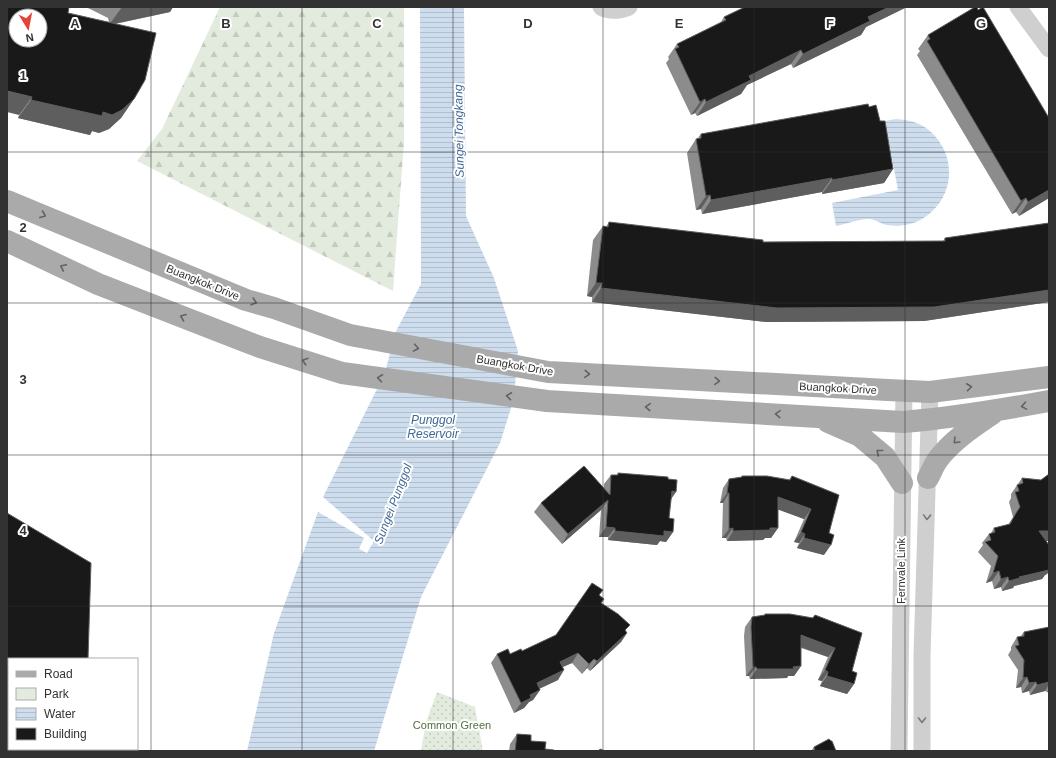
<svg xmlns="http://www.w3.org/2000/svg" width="1056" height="758" viewBox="0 0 1056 758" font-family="Arial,sans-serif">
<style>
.green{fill:url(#green-dots)}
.forest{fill:url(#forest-firs)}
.water{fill:url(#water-rules)}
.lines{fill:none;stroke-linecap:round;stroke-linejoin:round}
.street{stroke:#cfcfcf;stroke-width:17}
.primary{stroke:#aaa;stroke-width:22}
.wall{fill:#8c8c8c}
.shaded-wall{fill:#5e5e5e}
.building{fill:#191919;stroke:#5e5e5e;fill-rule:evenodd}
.oneway{stroke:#626262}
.oneway2{stroke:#797979}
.grid{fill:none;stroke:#323232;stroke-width:1;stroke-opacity:0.55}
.labels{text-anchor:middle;stroke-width:4;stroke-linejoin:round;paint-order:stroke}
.street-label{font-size:11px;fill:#323232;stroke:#fff}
.park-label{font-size:11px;fill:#4e6f3e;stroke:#fff}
.water-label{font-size:12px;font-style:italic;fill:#3f6895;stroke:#fff}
.grid-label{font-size:13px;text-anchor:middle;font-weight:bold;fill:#323232;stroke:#fff;stroke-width:4;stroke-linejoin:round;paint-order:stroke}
</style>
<defs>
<pattern id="green-dots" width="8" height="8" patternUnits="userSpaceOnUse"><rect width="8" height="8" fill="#e3ebde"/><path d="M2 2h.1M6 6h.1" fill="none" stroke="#c3cabf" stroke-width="1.8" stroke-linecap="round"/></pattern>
<pattern id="forest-firs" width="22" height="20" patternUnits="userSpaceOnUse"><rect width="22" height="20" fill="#e3ebde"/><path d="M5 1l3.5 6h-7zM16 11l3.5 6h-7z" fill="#c3cabf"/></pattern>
<pattern id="water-rules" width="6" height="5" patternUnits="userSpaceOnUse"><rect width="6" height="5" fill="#cedded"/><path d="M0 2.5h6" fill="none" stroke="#b1becc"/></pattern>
</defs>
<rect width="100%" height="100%" fill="#fff"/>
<path class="green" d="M437 692 475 707 483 751H421L426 722Z"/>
<path class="forest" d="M220 7H404V142L393 291 137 161 162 129Z"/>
<path class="water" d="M420 7H464L466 216 494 278 518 351 515 386 512 405 500 443 421 597 374 751H247L274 633 318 512 364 538 359 549 367 553 374 541 323 497 385 373 395 333 421 284Z
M896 119C908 120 920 122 930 131 958 156 955 199 922 219 913 225 898 227 887 225 881 224 875 219 869 219 859 219 846 224 836 226L832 203 898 190 885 121Z"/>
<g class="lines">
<path class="street" d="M601 7C610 12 619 11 629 7
M1018 7 1049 49
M899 751 904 391
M922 751V656L930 392"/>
<path class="primary" d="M7 201 246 300 274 308 350 335 548 372 888 390 930 392 1049 377
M7 241 98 284 234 337 260 347 342 373 547 401 903 422C952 418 1000 410 1049 401
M828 422 860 436 885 457 902 483
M928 478C932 471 934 464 939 458 953 440 973 427 992 414"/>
</g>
<path class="wall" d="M86 7H173L170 12 115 24 134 99 121 118 109 129 99 133 92 131 90 135 18 118 19 115 68 13 109 22 108 18Z
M745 7H907L866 27 861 35 793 68 791 64 747 85 741 94 697 116 695 113 691 115 666 63 669 59 668 57 677 44 721 22 724 17Z
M928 35 1049 198 1019 216 1016 212 1012 214 917 55 920 51 918 49Z
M869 107 893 169 884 183 822 194V192L702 214 701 209 696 210 687 153 696 139H697L701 134Z
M609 222 763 242 943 241 945 238 1049 223V302L924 321 767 322 592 302V297L587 296 593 240 603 226 606 227Z
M618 473 668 479 671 499 669 518 673 532 666 542 660 541 657 545 608 540V537H599L601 510 562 544 534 512 541 503 604 488V484L611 475H617Z
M1049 474V541H1046L1047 574 1045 575 1042 579 1014 586 1013 588 1002 591 1001 587 994 589 992 581 986 583 991 566 978 552 983 545 982 543 989 534 991 533 994 528 1008 525 1013 517 1009 502 1011 498V494L1022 478 1041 480Z
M742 476 789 480 792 476 829 533 824 555 797 548 799 543 794 542 804 519 778 509V528L771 538H765L763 540 727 541 726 538H722L723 503H720L723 488 729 479 741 478Z
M599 595 601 603 627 633 621 642 590 671 587 668 582 674 572 663 563 667 558 680 539 689 540 690 533 700 529 702 524 708 514 713 491 663 497 654H510L522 651 556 635Z
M765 614 812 618 815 615 852 671 854 684 847 694 820 686 822 681 818 680 828 657 801 648V666L794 676H788L787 678 750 679 749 676H746L744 636 745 627 752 617 764 616Z
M1049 627V693L1045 691 1030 695 1029 691 1022 693 1021 687 1016 688 1018 670 1008 655 1011 650V647L1017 637H1020L1024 632Z
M517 734 531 741 545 749 554 751H509L510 744Z
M814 747 836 751H811Z"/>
<path class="shaded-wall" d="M122 7H173L170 12 109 25Z
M889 7H907L866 27 861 35 793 68 803 54 868 17Z
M801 50 791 64 747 85 741 94 697 116 706 102 749 76Z
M7 91 32 97 19 115 7 112Z
M134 99 121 118 109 129 99 133 92 131 90 135 18 118 31 100Z
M705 99 695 113 691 115 700 102Z
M893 169 884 183 822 194 832 180Z
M832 178 822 192 702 214 711 200Z
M1049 190V198L1019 216 1028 202Z
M710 195 701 209 696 210 706 196Z
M1026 198 1016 212 1012 214 1021 201Z
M596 283H602L592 297 587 296Z
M601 288 1049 290V302L924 321 767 322 592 302Z
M672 491 676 492 669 502Z
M727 493H729L723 503H720Z
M778 497 811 509 804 519 771 507Z
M608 500 601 510 562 544 568 534Z
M606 527 615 528 608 537H599Z
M733 528 726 538H722L729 529Z
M778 528 771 538H765L763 540 727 541 733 531Z
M615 531H664L673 532 666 542 660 541 657 545 608 540Z
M1039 531H1049V541H1032Z
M801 532 805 534 799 543 794 542Z
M804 538 831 545 824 555 797 548Z
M1049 566V572L1047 574 1045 575 1042 579 1014 586 1013 588 1002 591 1009 581 1019 577Z
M999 571 992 581 986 583 993 573Z
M1008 577 1001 587 994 589 1001 579Z
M627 633 621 642 590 671 597 661Z
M801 635 835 648 828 657 795 645Z
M578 653 572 663 553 671 560 662Z
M594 659 587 668 582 674 589 664Z
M801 666 794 676H788L787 678 750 679 757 669Z
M753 667H756L749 676H746Z
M564 670 558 680 530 693 537 683Z
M825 670 828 672 822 681 818 680Z
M827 676 854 684 847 694 820 686Z
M1027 677 1021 687 1016 688 1023 678Z
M1036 682 1029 691 1022 693 1029 683Z
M1049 682V684L1045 691 1030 695 1037 685Z
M540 690 533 700 529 702 524 708 514 713 521 703 530 695Z"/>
<path class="building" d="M7 7H69L68 13 156 33 145 80 134 99 122 110 112 115 103 112 102 116 31 100 32 97 7 91ZM16 16H40V40H16Z
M745 7H889L868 17 870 21 803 54 801 50 749 76 751 80 706 102 705 99 700 102 675 49 679 47 677 44 726 20 724 17Z
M975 7H977L978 10 983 7 1049 118V190L1028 202 1026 198 1021 201 927 41 930 39 928 35Z
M868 104 869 107 876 105 880 121H885L893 169 832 180V178L711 200 710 195 706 196 696 139 701 138V134Z
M609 222 763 240V242L945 241V238L1049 223V290L934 307 777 308 601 288 602 283H596L603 226 608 227Z
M584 466 610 495 611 475H618V473L668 477V479L677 480 676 492 672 491 669 518 674 519 673 532 664 531V536L615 531V528L606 527 608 500 568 534 541 503Z
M1049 474V531H1039L1049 545V570L1019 577 1020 578 1009 581 1008 577 1001 579 999 571 993 573 998 556 985 542 991 540 989 534 995 532 994 528 1010 524 1016 513 1020 507 1015 492 1019 491 1017 485 1023 483 1022 478 1041 480Z
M742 476H767L790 480 792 476 839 495 829 533 834 535 831 545 804 538 805 534 801 532 811 509 778 497V528H770V530L733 531V528L729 529V493H727L729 479 742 477Z
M7 513 91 563 88 659H9V749H86V751H7Z
M592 583 603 590 599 595 604 599 601 603 618 614 630 625 625 630 627 633 597 661 594 659 589 664 578 653 560 662 564 670 537 683 540 690 530 695 531 698 521 703 497 654 508 649 510 654 521 649 522 651 556 635Z
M765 614H790L813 618 815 615 862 633 852 671 857 673 854 684 827 676 828 672 825 670 835 648 801 635V666L793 667 794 669H757L756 667H753L751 627 752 617 765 615Z
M1049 627V682L1037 685 1036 682 1029 683 1027 677 1023 678 1024 660 1015 646 1019 645 1017 637 1024 636V632Z
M517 734 531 735V741L546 742 545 749 554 750V751H515Z
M829 739 831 741H832L836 751H815L814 747Z
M600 749 605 751H599Z"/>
<defs><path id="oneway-chevron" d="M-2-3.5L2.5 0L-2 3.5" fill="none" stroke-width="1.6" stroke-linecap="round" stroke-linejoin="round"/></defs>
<g class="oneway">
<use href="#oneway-chevron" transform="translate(43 215) rotate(22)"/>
<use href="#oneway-chevron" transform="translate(63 267) rotate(-155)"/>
<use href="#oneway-chevron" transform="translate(254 302) rotate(17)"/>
<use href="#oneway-chevron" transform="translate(183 317) rotate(-159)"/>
<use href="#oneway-chevron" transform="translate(416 348) rotate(10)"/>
<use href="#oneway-chevron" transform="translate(305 361) rotate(-162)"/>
<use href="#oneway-chevron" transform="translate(587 374) rotate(3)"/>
<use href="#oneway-chevron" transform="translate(380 378) rotate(-172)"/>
<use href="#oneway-chevron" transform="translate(717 381) rotate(3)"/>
<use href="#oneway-chevron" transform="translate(969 387) rotate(-7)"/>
<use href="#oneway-chevron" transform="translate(509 396) rotate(-172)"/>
<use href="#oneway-chevron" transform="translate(1024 406) rotate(170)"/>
<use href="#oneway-chevron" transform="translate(648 407) rotate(-177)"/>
<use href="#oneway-chevron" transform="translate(778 414) rotate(-177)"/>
<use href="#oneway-chevron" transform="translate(956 441) rotate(135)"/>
<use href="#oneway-chevron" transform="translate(879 452) rotate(-141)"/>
</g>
<g class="oneway2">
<use href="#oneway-chevron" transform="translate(927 517) rotate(92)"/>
<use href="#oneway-chevron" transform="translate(922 720) rotate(90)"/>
</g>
<path class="grid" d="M151 7V751M302 7V751M453 7V751M603 7V751M754 7V751M905 7V751M7 152H1049M7 303H1049M7 455H1049M7 606H1049"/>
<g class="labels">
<g class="street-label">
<text transform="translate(203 282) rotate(22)" y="4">Buangkok Drive</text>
<text transform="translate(515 365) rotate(10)" y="4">Buangkok Drive</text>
<text transform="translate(838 388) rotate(3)" y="4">Buangkok Drive</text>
<text transform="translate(901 571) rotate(-90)" y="4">Fernvale Link</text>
</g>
<g class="park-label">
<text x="452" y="729">Common Green</text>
</g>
<g class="water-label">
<text transform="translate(459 131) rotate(-91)" y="4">Sungei Tongkang</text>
<text x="433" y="424">Punggol<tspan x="433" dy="14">Reservoir</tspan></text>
<text transform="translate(393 504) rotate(-69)" y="4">Sungei Punggol</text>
</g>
</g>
<g class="grid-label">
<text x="75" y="28">A</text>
<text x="226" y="28">B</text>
<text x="377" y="28">C</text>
<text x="528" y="28">D</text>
<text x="679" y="28">E</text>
<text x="830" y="28">F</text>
<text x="981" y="28">G</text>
<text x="23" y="80">1</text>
<text x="23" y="232">2</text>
<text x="23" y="384">3</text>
<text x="23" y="535">4</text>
</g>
<rect width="1056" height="758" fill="none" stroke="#323232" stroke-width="16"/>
<rect x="8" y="658" width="130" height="92" fill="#ffffff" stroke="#adadad"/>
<rect x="16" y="671" width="20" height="6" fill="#aaaaaa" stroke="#adadad"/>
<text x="44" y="678" font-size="12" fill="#323232">Road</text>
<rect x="16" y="688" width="20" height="12" fill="#e3ebde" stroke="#adadad"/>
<text x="44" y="698" font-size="12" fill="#323232">Park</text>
<rect x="16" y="708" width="20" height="12" fill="url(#water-rules)" stroke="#adadad"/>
<text x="44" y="718" font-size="12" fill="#323232">Water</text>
<rect x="16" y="728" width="20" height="12" fill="#191919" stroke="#adadad"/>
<text x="44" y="738" font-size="12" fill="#323232">Building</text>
<g transform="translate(28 28) rotate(170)"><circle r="19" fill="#ffffff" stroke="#adadad"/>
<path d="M0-3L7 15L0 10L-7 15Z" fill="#e54338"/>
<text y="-6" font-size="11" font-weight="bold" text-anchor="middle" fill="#323232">N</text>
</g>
</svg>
